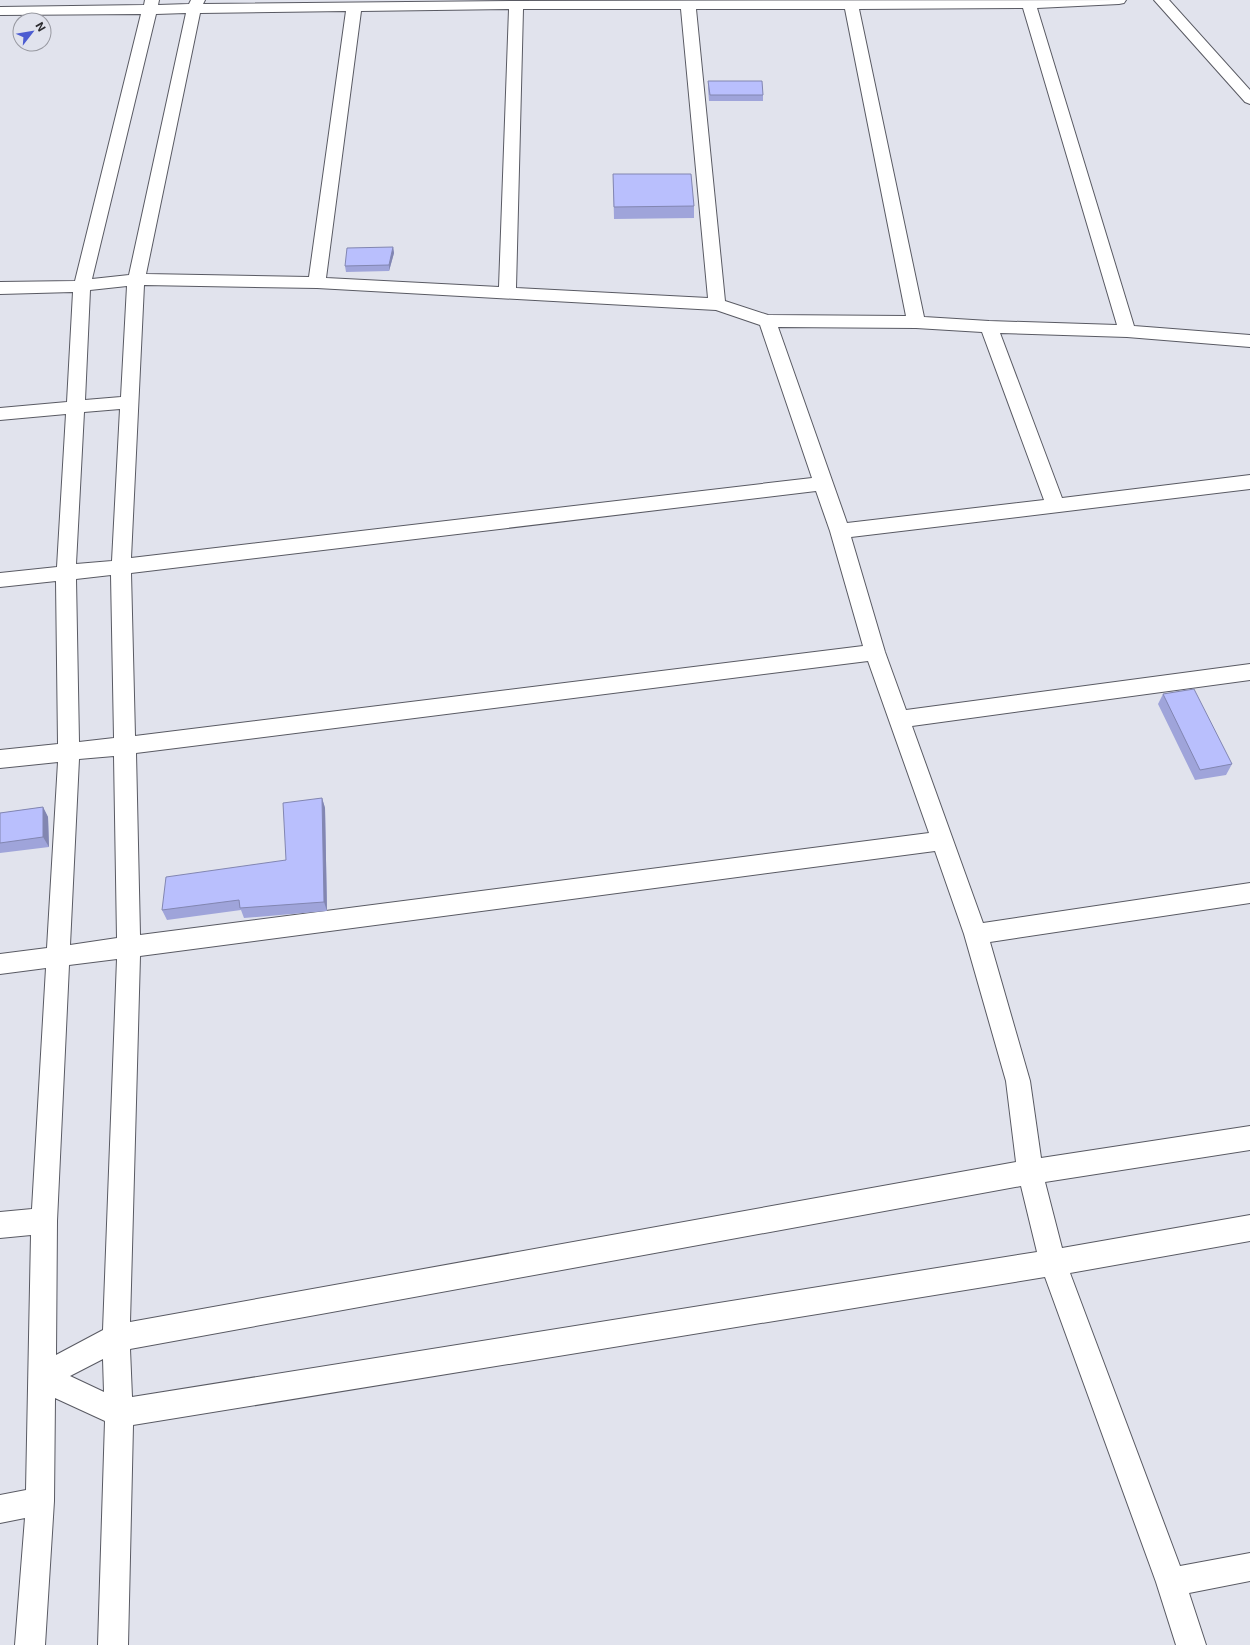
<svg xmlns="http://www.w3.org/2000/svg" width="1250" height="1645" viewBox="0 0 1250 1645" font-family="Inter,sans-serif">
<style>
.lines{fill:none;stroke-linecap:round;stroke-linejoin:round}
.minor-casing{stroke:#595a63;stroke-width:2}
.minor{fill:#fff;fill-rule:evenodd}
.wall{fill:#9fa4da}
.shaded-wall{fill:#8286b1}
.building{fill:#b9bffd;stroke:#8286b1}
</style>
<rect width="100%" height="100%" fill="#e1e3ed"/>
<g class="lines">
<defs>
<path id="minor" d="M145 0H159L158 5 189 4 191 0H205L203 4 516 1 1126 0 1124 3 1119 4 1037 8 1134 326 1250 335V347L1127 337 1000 333 1062 498 1250 475V489L851 537 885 652 906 710 1250 664V680L912 726 983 923 1250 883V903L990 942 1030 1081 1041 1158 1250 1126V1150L1045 1182 1062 1248 1250 1215V1241L1070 1273 1180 1566 1250 1553V1581L1189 1593 1206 1645H1176L1156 1582 1045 1277 133 1425 128 1645H98L105 1421 55 1398 54 1501 45 1645H15L25 1518 0 1523V1495L26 1490 31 1235 0 1238V1212L32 1209 46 968 0 974V954L47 948 58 762 0 768V750L58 744 56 581 0 587V573L57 567 66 414 0 420V408L67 402 73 292 0 294V282L75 281 141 14 0 15V7L144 5ZM1023 8 1117 325 989 321 924 317 859 9ZM509 9 499 287 326 278 361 11ZM523 9H681L708 298 516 288ZM696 9H845L906 316 768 315 725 301ZM346 11 309 277 146 274 200 13ZM186 13 129 275 92 279 156 14ZM144 285 317 288 716 310 760 325 812 478 131 558ZM127 286 121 397 85 400 90 290ZM778 327 916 328 982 332 1044 500 847 523ZM120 409 112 561 76 564 84 412ZM816 491 830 531 863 646 135 736 131 573ZM111 575 114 738 79 742 76 579ZM868 661 929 833 140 935 136 753ZM114 756 117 938 70 945 79 759ZM935 851 964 934 1006 1081 1016 1162 130 1322 140 956ZM117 959 103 1330 56 1355 57 1221 69 965ZM1021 1186 1037 1252 132 1397 130 1349ZM103 1359 104 1392 70 1376Z
M1154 0H1169L1250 90V104L1245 102Z"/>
</defs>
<use href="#minor" class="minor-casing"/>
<use href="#minor" class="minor"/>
</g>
<path class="wall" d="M708 81 763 95V101H709L708 88Z
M613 174 694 206V218L614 219Z
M393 247 394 253 389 271 346 272 345 266Z
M1163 694 1232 764 1226 775 1195 780 1158 704Z
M322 798 325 808 327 911 244 918 241 910 167 920 162 910 286 860Z
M43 807 48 817 49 847 0 853V813Z"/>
<path class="shaded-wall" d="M393 247 394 253 389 271V265Z
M322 798 325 808 327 911 324 902Z
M43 807 48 817 49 847 43 837Z"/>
<path class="building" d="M708 81H762L763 95H710Z
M613 174H691L694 206 614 207Z
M393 247 389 265 345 266 347 248Z
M1194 689 1232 764 1200 770 1163 694Z
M322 798 324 902 240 908 239 900 162 910 166 877 286 860 283 803Z
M43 807V837L0 843V813Z"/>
<g transform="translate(32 32) rotate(59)"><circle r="19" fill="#e1e3ed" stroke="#9899a1"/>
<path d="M0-3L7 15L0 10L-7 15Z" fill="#4c5cd1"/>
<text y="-6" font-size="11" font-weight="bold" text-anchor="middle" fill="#2b2b2f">N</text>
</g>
</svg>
